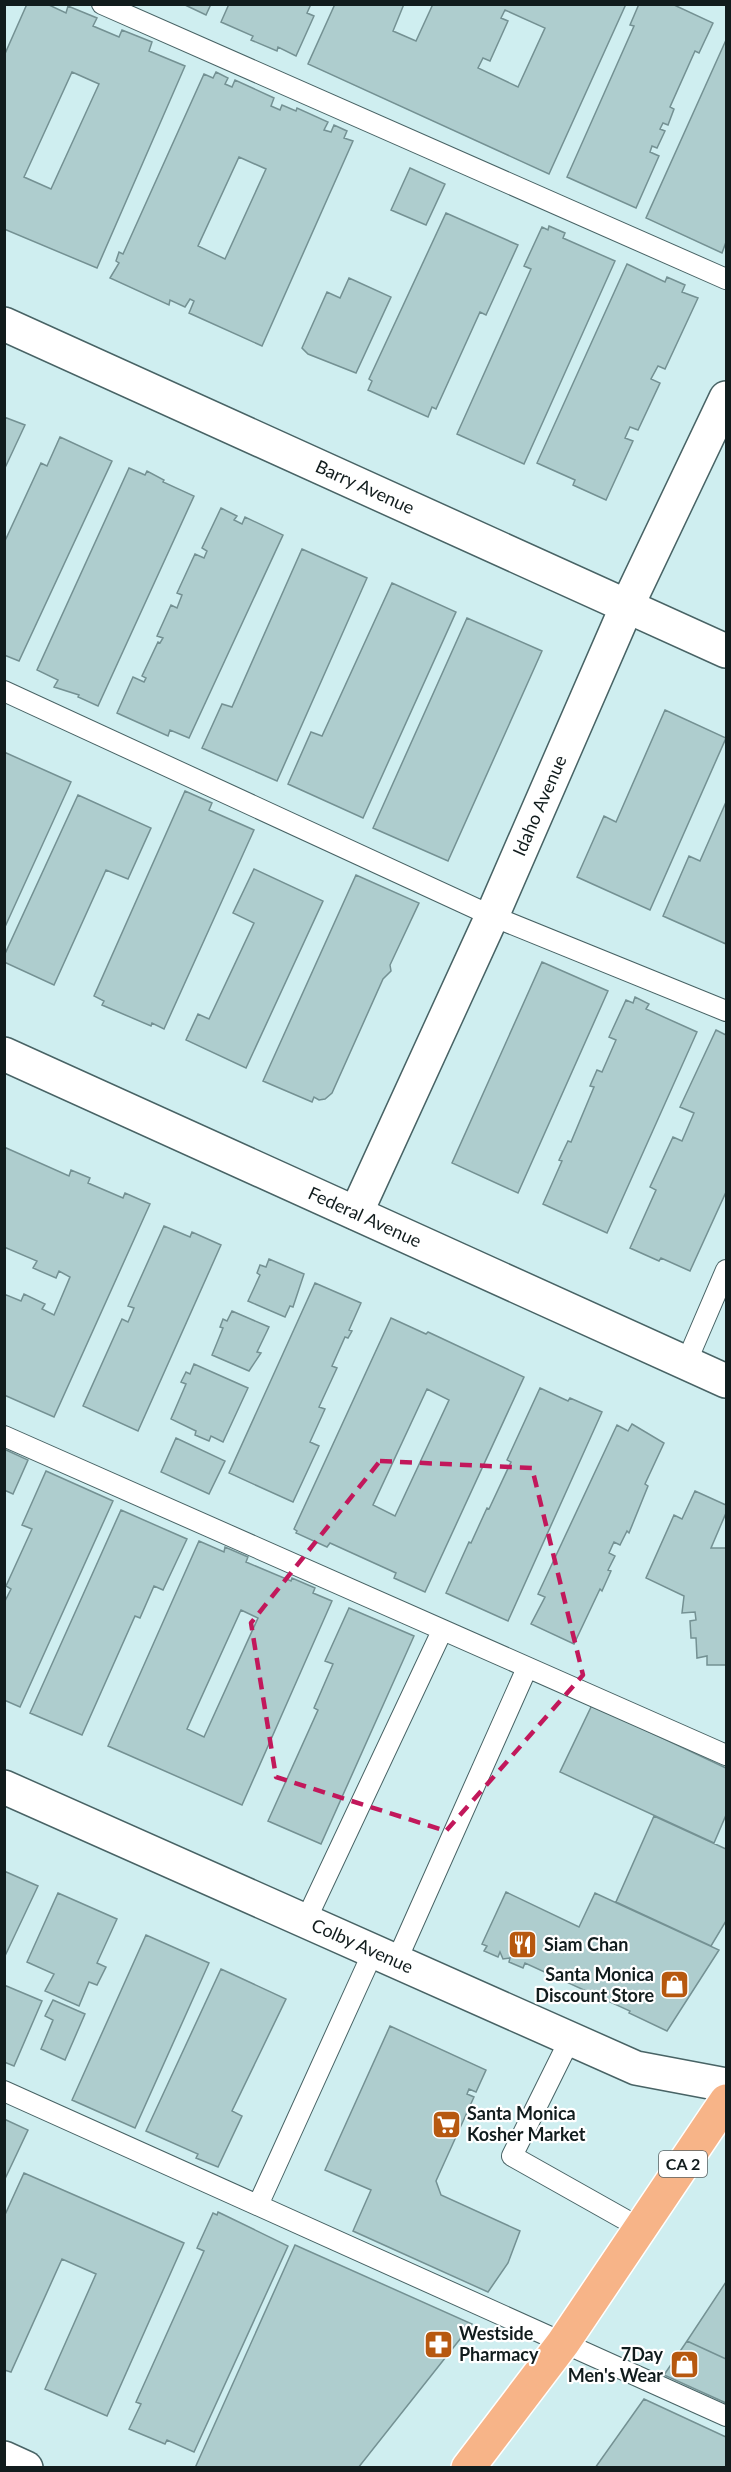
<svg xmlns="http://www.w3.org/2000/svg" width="731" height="2472" viewBox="0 0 731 2472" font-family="Lato,sans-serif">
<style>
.building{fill:#aecdce;stroke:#749193;stroke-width:1.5;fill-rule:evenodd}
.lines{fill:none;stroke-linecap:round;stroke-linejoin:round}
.lane-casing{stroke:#486365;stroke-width:22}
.street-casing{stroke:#486365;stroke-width:36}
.primary-casing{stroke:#fff;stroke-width:36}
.lane{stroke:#fff;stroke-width:20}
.street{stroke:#fff;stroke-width:33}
.primary{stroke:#f7b488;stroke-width:33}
.marked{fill:none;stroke:#c2185b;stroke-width:4.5;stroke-dasharray:12 8;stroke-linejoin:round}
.labels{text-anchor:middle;stroke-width:4.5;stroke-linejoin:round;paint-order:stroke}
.shield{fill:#fff;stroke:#586061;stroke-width:1.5}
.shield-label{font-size:16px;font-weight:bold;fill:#111c1d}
.street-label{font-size:18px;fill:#111c1d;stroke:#fff}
.poi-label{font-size:18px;font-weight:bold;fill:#111c1d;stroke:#fff;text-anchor:start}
</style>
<rect width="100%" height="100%" fill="#cfeef0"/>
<path class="building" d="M27 4H47L66 13 68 6 97 18 93 26 119 37 122 30 152 42 149 51 185 66 97 268 4 229V56ZM72 72 99 84 51 189 24 177Z
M183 4H211L206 15Z
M229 4H311L307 13 314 16 296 56 278 47 277 51 251 40 253 36 221 22Z
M335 4H404L393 31 416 41 433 4H626L549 174 308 64ZM505 10 545 28 518 87 478 68 483 58 490 61 508 21 501 18Z
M639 4H672L713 23 699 53 695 51 670 107 674 109 668 125 663 123 660 129 665 131 657 148 652 146 650 152 659 156 636 208 567 177 634 26 630 25Z
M726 40V242L722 253 646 218Z
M216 72 228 78 225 84 232 87 235 80 274 98 271 106 280 110 282 105 296 111 297 108 328 122 324 130 331 132 334 125 347 131 344 138 353 141 262 346 189 313 194 301 190 299 185 307 170 300 169 305 110 278 119 263 116 261 119 252 123 254 204 74 213 78ZM239 157 266 169 225 259 198 246Z
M410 168 445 184 426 225 391 210Z
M446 213 518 245 486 315 480 312 436 409 432 407 428 417 368 390 372 381 369 379Z
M549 226 565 233 563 238 615 261 524 464 457 434 531 269 524 266 542 227 548 230Z
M627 264 665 282 667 277 685 285 682 292 698 298 665 369 658 366 651 379 660 383 638 430 630 427 625 438 633 441 606 500 573 485 575 480 537 463Z
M349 278 391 297 356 373 308 354 302 348 327 292 340 298Z
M4 417 25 425 4 470Z
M60 437 112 461 19 661 4 655V543L41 463 47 466Z
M129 468 145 475 147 471 164 480 163 482 194 496 98 706 78 697 79 695 54 687 58 680 37 670Z
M221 508 237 516 234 520 242 524 245 517 283 535 189 738 170 730 168 736 117 713 133 677 144 682 146 678 142 676 158 642 160 643 163 638 157 636 171 605 177 608 182 595 177 593 195 554 204 558 207 551 202 548Z
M302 549 367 578 277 781 202 748 222 704 232 707Z
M392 583 456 612 363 818 288 784 311 732 322 736Z
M467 618 542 651 448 861 373 828Z
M665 710 726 738 650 910 577 877 604 816 616 822Z
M4 752 71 782 4 929Z
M185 791 212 803 209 810 254 830 164 1029 152 1023 151 1026 102 1005 104 1001 94 996Z
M78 795 151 828 128 879 106 870 54 985 4 962V956Z
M726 802V944L663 916 689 856 700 861Z
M254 869 323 901 246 1068 186 1040 198 1014 209 1019 254 923 233 913Z
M356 875 419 903 390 965 391 971 383 979 332 1093 325 1099 319 1100 314 1097 312 1102 263 1081Z
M542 962 608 991 518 1193 452 1163Z
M635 997 649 1004 646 1009 697 1032 607 1233 543 1204 562 1161 559 1160 568 1141 571 1142 594 1087 590 1086 597 1070 602 1072 616 1040 609 1037 626 1000 633 1003Z
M716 1030 726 1035V1192L690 1271 661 1258 659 1261 630 1248 656 1190 650 1187 673 1137 682 1141 694 1113 680 1107Z
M4 1147 69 1176 71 1170 90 1178 88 1183 123 1198 125 1193 150 1204 54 1417 4 1395V1294L21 1301 24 1294 45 1304 42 1309 54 1315 70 1277 59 1271 56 1278 33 1268 37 1261 4 1247Z
M164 1226 190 1237 192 1232 221 1245 138 1431 83 1406 122 1319 128 1322 134 1308 128 1306Z
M269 1259 304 1274 293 1307 290 1306 285 1317 248 1301 260 1275 257 1273 260 1265 266 1267Z
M315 1283 361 1303 349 1330 352 1331 348 1338 345 1337 332 1366 337 1368 319 1407 325 1409 310 1442 319 1446 293 1502 229 1473Z
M232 1311 269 1327 257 1352 261 1353 249 1371 212 1355 223 1328 220 1327 223 1319 227 1321Z
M391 1318 426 1334 428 1332 524 1377 425 1592 394 1578 396 1573 330 1543 327 1547 296 1533 297 1531 294 1529ZM427 1389 449 1400 395 1516 373 1505Z
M194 1364 248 1388 223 1442 211 1436 209 1441 195 1435 196 1431 171 1419 186 1384 181 1382 186 1372 190 1374Z
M540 1388 568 1401 570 1398 602 1412 508 1621 446 1593 469 1542 471 1543 487 1508 489 1509 511 1462 507 1460Z
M632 1424 664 1443 645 1484 648 1486 629 1533 627 1531 620 1545 614 1542 609 1553 615 1556 608 1570 611 1571 602 1591 600 1589 574 1644 531 1624 545 1597 538 1594 617 1425 628 1431Z
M176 1438 225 1461 209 1494 161 1472Z
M4 1449 28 1460 13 1494 4 1490Z
M46 1471 113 1501 20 1707 4 1700V1603L11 1589 6 1586 32 1529 22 1525Z
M695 1491 726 1505V1513L711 1548H726V1665H707V1656L697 1658 696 1638H691L690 1621 696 1620 695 1612 682 1613 684 1596 646 1578 674 1515 682 1519Z
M121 1510 187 1539 163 1590 154 1586 140 1618 135 1616 82 1735 30 1713Z
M199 1541 224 1552 225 1547 248 1557 246 1562 291 1581 292 1578 315 1588 313 1593 332 1601 242 1805 108 1746ZM241 1610 258 1618 204 1737 187 1729Z
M349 1608 414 1636 321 1844 268 1821 318 1710 314 1708 333 1664 325 1661Z
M592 1705 726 1768V1815L714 1843 560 1772Z
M654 1816 726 1849V1921L711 1946 616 1902Z
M4 1871 38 1886 4 1958Z
M506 1892 579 1927 595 1893 719 1950 667 2031 629 2013 630 2011 525 1963 523 1968 509 1962 510 1958 503 1959 500 1952 498 1957 484 1951 487 1946 482 1944Z
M58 1893 117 1919 97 1963 106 1967 97 1985 89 1982 79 2006 45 1991 54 1974 27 1962Z
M146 1935 209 1963 135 2128 72 2100Z
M221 1969 286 1999 232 2111 242 2116 218 2167 196 2158 198 2154 146 2131Z
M4 1985 42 2001 14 2066 4 2062Z
M53 2000 85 2014 65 2060 41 2049 53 2020 45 2016Z
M390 2026 486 2070 476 2092 469 2089 467 2094 474 2097 436 2181 441 2195 520 2231 508 2263 488 2292 353 2231 371 2190 325 2170Z
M4 2119 28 2130 4 2181Z
M24 2173 184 2243 107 2416 45 2389 96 2274 62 2259 11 2372 4 2370V2217Z
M218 2212 288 2246 194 2452 167 2440 165 2444 129 2429 141 2404 136 2402 204 2251 197 2248 213 2213 217 2215Z
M295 2245 472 2324 358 2468H195Z
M726 2282V2359L687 2341Z
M687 2341 726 2359V2403L664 2375Z
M644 2399 726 2437V2468H595Z"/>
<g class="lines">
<defs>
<path id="lane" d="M102 4 726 279
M4 691 492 916 726 1011
M686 1363 726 1270
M4 1436 726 1755
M305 1922 442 1631
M396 1962 527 1668
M570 2039 512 2156 640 2228
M4 2091 726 2416
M258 2205 373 1952"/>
<g id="street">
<path id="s1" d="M4 324 726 651"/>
<path id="s2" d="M4 1054 726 1381"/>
<path id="s3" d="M356 1213 492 916 627 606 726 398"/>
<path id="s4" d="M4 1787 636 2068 726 2085"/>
<path d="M4 2458 26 2468"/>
</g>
<path id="primary" d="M468 2468 563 2343 726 2101"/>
</defs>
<use href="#lane" class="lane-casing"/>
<use href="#street" class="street-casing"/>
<use href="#primary" class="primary-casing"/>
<use href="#lane" class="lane"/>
<use href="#street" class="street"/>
<use href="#primary" class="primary"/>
</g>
<path class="marked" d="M380 1461 532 1468 583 1675 446 1831 276 1777 251 1623Z"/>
<defs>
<symbol id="restaurant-square" viewBox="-11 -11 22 22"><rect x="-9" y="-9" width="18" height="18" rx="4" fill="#b7580f" stroke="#fff"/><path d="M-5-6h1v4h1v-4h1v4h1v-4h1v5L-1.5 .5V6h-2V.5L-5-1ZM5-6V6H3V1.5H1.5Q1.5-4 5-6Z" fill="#fff"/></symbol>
<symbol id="shop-square" viewBox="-11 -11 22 22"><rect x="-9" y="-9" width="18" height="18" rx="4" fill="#b7580f" stroke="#fff"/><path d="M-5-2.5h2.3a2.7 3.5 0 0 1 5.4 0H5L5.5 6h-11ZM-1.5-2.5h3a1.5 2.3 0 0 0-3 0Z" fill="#fff"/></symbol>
<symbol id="supermarket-square" viewBox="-11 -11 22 22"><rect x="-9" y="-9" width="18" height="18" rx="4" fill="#b7580f" stroke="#fff"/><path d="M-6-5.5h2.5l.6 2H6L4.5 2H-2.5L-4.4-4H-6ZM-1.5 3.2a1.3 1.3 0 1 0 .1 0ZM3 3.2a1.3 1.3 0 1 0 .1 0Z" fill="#fff"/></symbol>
<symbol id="pharmacy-square" viewBox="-11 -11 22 22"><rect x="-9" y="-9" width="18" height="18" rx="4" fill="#b7580f" stroke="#fff"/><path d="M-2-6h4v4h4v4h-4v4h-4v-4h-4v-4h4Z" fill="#fff"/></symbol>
</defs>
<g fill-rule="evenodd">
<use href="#restaurant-square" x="506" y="1928" width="33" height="33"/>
<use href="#shop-square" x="658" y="1968" width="33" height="33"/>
<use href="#supermarket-square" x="430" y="2108" width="33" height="33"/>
<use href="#pharmacy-square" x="422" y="2328" width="33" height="33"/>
<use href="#shop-square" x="668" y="2348" width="33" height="33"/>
</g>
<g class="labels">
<rect class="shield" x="659" y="2151" width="48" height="26" rx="4.5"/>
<g class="shield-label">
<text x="683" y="2170">CA 2</text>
</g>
<g class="street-label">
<text dy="6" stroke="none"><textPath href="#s1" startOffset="396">Barry Avenue</textPath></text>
<text dy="6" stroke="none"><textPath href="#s3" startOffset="447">Idaho Avenue</textPath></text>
<text dy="6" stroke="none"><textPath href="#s2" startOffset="396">Federal Avenue</textPath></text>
<text dy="6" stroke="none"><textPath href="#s4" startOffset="392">Colby Avenue</textPath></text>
</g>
<g class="poi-label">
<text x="544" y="1951">Siam Chan</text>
<text x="654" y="1981" text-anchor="end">Santa Monica<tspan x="654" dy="21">Discount Store</tspan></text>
<text x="467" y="2120">Santa Monica<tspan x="467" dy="21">Kosher Market</tspan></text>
<text x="459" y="2340">Westside<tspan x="459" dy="21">Pharmacy</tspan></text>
<text x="663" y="2361" text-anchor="end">7Day<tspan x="663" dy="21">Men's Wear</tspan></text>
</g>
</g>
<rect width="731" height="2472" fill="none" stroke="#111c1d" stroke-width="12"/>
</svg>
